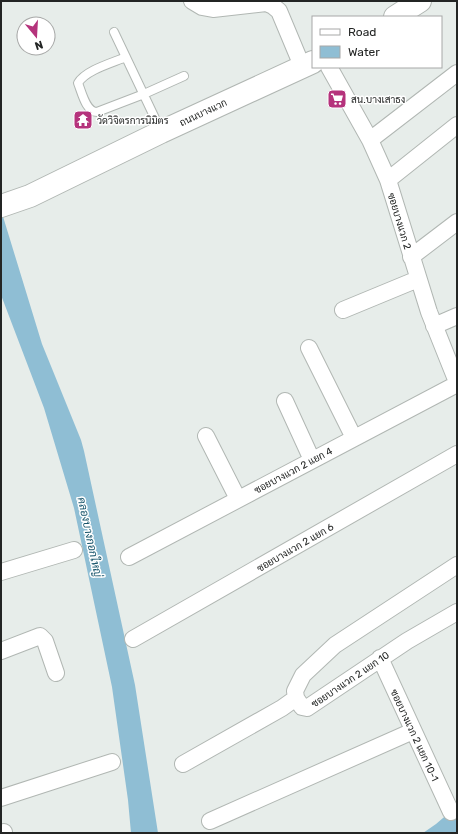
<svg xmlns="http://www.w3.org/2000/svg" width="458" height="834" viewBox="0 0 458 834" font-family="Rubik,Sarabun,sans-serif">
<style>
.water{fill:#8fbed4}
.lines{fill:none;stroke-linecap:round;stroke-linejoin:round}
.service-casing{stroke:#b1b7b3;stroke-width:10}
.minor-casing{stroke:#b1b7b3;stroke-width:18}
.secondary-casing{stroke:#b1b7b3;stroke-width:24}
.service{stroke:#fff;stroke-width:8}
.minor{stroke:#fff;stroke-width:16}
.secondary{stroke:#fff;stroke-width:22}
.labels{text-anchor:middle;stroke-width:3;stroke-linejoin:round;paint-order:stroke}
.poi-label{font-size:10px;fill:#232524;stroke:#fff;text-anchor:start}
.street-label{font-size:10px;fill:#232524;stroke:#fff}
.water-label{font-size:11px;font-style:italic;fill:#15536a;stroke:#fff}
</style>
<rect width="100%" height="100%" fill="#e7edea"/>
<path class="water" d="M1 210 42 344 81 440 84 451 135 685 158 833H131L128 800 112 687 74 508 44 408 1 295Z
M457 806V833H423L436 824Z"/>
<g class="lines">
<defs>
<path id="service" d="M114 32 161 131
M126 57C112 63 86 70 78 83 82 93 86 112 97 112L144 94 184 76"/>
<path id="minor" d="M192 1 202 7 213 9 266 3 273 6 279 11 302 66
M329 67 370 140 388 180 429 312 457 382
M370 140 457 73
M388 180 457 125
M411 257 457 222
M343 310 418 279
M434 326 457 316
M309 348 354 438
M285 401 312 460
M206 436 238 499
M129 557 457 384
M1 572 74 550
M133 639 457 454
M1 651 40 636 45 641 56 673
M380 658 451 812
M296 698 295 691 303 675 335 645 457 565
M183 764 282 708 296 698 302 707 307 708 407 641 457 612
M1 798 112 762
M210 821 413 731
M2 833 4 832"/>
<path id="secondary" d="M395 17 420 1
M1 206 30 196 161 132 313 62"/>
</defs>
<use href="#service" class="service-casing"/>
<use href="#minor" class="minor-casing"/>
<use href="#secondary" class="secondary-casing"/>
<use href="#service" class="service"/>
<use href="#minor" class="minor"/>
<use href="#secondary" class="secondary"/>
</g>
<defs>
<symbol id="supermarket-square" viewBox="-11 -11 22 22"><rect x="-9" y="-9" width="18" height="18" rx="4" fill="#b5337c" stroke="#fff"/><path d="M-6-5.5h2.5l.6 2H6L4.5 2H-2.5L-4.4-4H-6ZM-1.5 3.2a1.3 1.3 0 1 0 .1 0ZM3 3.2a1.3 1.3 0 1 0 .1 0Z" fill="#fff"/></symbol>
<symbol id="temple-square" viewBox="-11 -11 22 22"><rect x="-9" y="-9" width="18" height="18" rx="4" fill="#b5337c" stroke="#fff"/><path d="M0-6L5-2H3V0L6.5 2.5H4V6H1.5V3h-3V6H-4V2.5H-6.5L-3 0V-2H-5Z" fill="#fff"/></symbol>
</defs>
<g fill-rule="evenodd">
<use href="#supermarket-square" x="326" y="88" width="22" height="22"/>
<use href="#temple-square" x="72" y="109" width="22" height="22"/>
</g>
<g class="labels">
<g class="poi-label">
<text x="351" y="103">สน.บางเสาธง</text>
<text x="97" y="124">วัดวิจิตรการนิมิตร</text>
</g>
<g class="street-label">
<text transform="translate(203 112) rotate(-25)" y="4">ถนนบางแวก</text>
<text transform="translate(400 221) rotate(73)" y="4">ซอยบางแวก 2</text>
<text transform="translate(293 470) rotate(-28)" y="4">ซอยบางแวก 2 แยก 4</text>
<text transform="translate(295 547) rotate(-30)" y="4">ซอยบางแวก 2 แยก 6</text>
<text transform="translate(350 679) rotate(-34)" y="4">ซอยบางแวก 2 แยก 10</text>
<text transform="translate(415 735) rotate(65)" y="4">ซอยบางแวก 2 แยก 10-1</text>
</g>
<g class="water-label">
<text transform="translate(90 537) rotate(78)" y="4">คลองบางกอกใหญ่</text>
</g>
</g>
<rect width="458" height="834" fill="none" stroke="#232524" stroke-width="4"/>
<rect x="312" y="16" width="130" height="52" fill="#ffffff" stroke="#a7a8a7"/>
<rect x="320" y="29" width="20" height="6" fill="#ffffff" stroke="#a7a8a7"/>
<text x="348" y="36" font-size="12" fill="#232524">Road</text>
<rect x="320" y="46" width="20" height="12" fill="#8fbed4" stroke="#a7a8a7"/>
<text x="348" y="56" font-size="12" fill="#232524">Water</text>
<g transform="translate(36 36) rotate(162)"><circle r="19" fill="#ffffff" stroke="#a7a8a7"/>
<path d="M0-3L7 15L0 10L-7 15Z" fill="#b5337c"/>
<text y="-6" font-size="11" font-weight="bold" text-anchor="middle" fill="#232524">N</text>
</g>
</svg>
